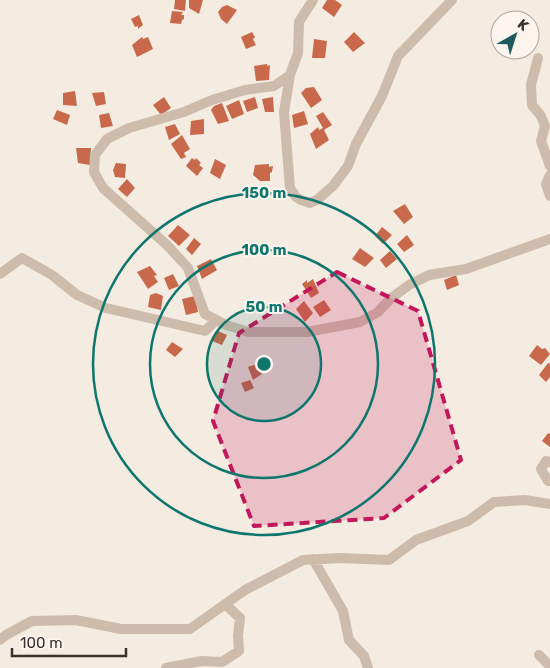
<svg xmlns="http://www.w3.org/2000/svg" width="550" height="668" viewBox="0 0 550 668" font-family="Rubik,sans-serif">
<style>
.building{fill:#c8694b}
.lines{fill:none;stroke-linecap:round;stroke-linejoin:round}
.minor{stroke:#cdbbac;stroke-width:10}
.marked{fill:#c2185b;fill-opacity:0.2;stroke:#c2185b;stroke-width:4;stroke-dasharray:10 6;stroke-linejoin:round}
.ring{fill:none;stroke:#0f766e;stroke-width:2.5}
.centre{fill:#0f766e;stroke:#fbf5ee;stroke-width:2.5}
.ring-label{font-size:15px;text-anchor:middle;font-weight:bold;fill:#0f766e;stroke:#fbf5ee;stroke-width:4;stroke-linejoin:round;paint-order:stroke}
</style>
<rect width="100%" height="100%" fill="#f4ebe1"/>
<path class="building" d="M175 0H186L185 11 174 9Z
M189 0H203L199 14 189 8Z
M327 0H335L342 5 334 17 322 8Z
M227 5 237 10 227 24 221 19 218 12 222 7Z
M172 11 183 12 181 15H184V19L182 20 181 24 170 23Z
M139 15 143 25 138 29V26L135 27 131 19Z
M252 32 255 37 253 39 256 45 246 49 241 37Z
M354 32 365 43 353 52 344 42Z
M142 37 143 39 148 37 153 49 137 57 132 45Z
M314 39 327 41 325 58H312Z
M267 64V66L270 65 269 80 256 81 254 66Z
M314 87 322 100 311 108 301 93 306 88Z
M75 91 77 106 63 105V93Z
M104 92 106 104 96 106 92 93Z
M164 97 171 108 161 115 153 105Z
M255 97 258 108 247 112 243 101Z
M273 97 274 112H265L262 99Z
M239 100 244 114 232 119 226 106Z
M222 103 229 121 218 124 211 110 214 106Z
M57 110 70 115 67 125 53 119Z
M304 111 308 124 294 128 292 115Z
M323 112 332 125 324 130 329 140 316 149 310 134 318 127 319 130 323 128 316 116Z
M109 113 113 126 101 128 99 115Z
M204 119V134L190 135 191 121Z
M175 124 180 134 169 140 165 127Z
M182 135 190 149 184 153 186 157 181 159 171 144Z
M76 148H91L90 165 78 163Z
M192 158 195 160 196 158 201 163 199 165 203 168 197 176 186 166Z
M215 159 226 165 220 179 210 173Z
M116 163 126 164 125 178 115 177 113 170Z
M269 164V167L273 166 272 172 270 173V181H260L253 175 255 165Z
M127 179 135 188 127 197 118 189Z
M405 204 413 217 404 224 393 211Z
M178 225 190 235 179 246 168 236Z
M382 227 392 235 383 244 375 236Z
M407 235 414 245 404 252 397 244Z
M194 238 201 244 192 255 186 249Z
M360 248 374 258 365 267 352 259Z
M390 251 397 259 386 268 380 260Z
M211 259 217 270 202 279 197 266Z
M150 266 157 275 154 276 158 282 148 289 137 272Z
M173 274 179 286 169 290 164 278Z
M456 275 459 285 447 290 444 280Z
M313 279 319 293 311 298 302 284 307 280V283Z
M156 293 163 296 161 310 148 307 150 295Z
M195 296 198 312 186 315 182 299Z
M324 300 331 310 320 317 313 307Z
M304 301 313 313 305 322 296 309Z
M218 331 227 335 222 345 212 341Z
M172 342 183 349 175 357 166 350Z
M537 345 542 349 545 348 550 354 541 365 529 356Z
M548 363 550 364V377L546 382 539 375Z
M257 364 262 374 253 380 248 367Z
M250 380 254 388 245 392 241 383Z
M548 433 550 434V447L542 441Z"/>
<g class="lines">
<path class="minor" d="M313 0 299 22 298 53 290 75 274 86 245 90 212 100 184 112 129 128 107 139 95 155 94 172 103 188 167 245 188 268 205 314 226 325 249 332H307L360 322 378 312 390 299 409 285 429 275 466 269 550 239
M538 58 531 85 532 105 541 116 545 126 541 141 550 166
M290 75 284 112 290 188 296 197 301 200 310 203 317 200 333 186 348 166 356 144 382 96 398 56 452 0
M550 175 546 184 550 196
M0 274 22 258 52 275 77 295 106 308 205 331 216 320
M550 462 546 461 541 469 548 481H550
M313 559 343 611 349 640 364 656 368 668
M0 640 6 635 32 621 76 620 121 629H190L245 590 303 560 340 558 389 560 416 540 468 521 494 502 525 500 550 504
M539 655 550 666
M166 668 202 661 222 662 239 651 238 636 240 618 225 604"/>
</g>
<path class="marked" d="M337 272 418 311 461 460 384 518 254 526 213 421 239 333Z"/>
<circle cx="264" cy="364" r="57" fill="#0f766e" fill-opacity=".12"/>
<g class="ring">
<circle cx="264" cy="364" r="57"/>
<circle cx="264" cy="364" r="114"/>
<circle cx="264" cy="364" r="171"/>
</g>
<circle cx="264" cy="364" r="8" class="centre"/>
<g class="ring-label">
<text x="264" y="198">150 m</text>
<text x="264" y="255">100 m</text>
<text x="264" y="312">50 m</text>
</g>
<g transform="translate(515 35) rotate(39)"><circle r="24" fill="#fbf5ee" stroke="#aea6a0"/>
<path d="M0-4L9 19L0 12L-9 19Z" fill="#1f5a5e"/>
<text y="-8" font-size="14" font-weight="bold" text-anchor="middle" fill="#3b302b">K</text>
</g>
<path d="M12 648v8h114v-8" fill="none" stroke="#3b302b" stroke-width="2.5"/>
<text x="20" y="648" font-size="15" fill="#3b302b" stroke="#fbf5ee" stroke-width="4" paint-order="stroke">100 m</text>
</svg>
